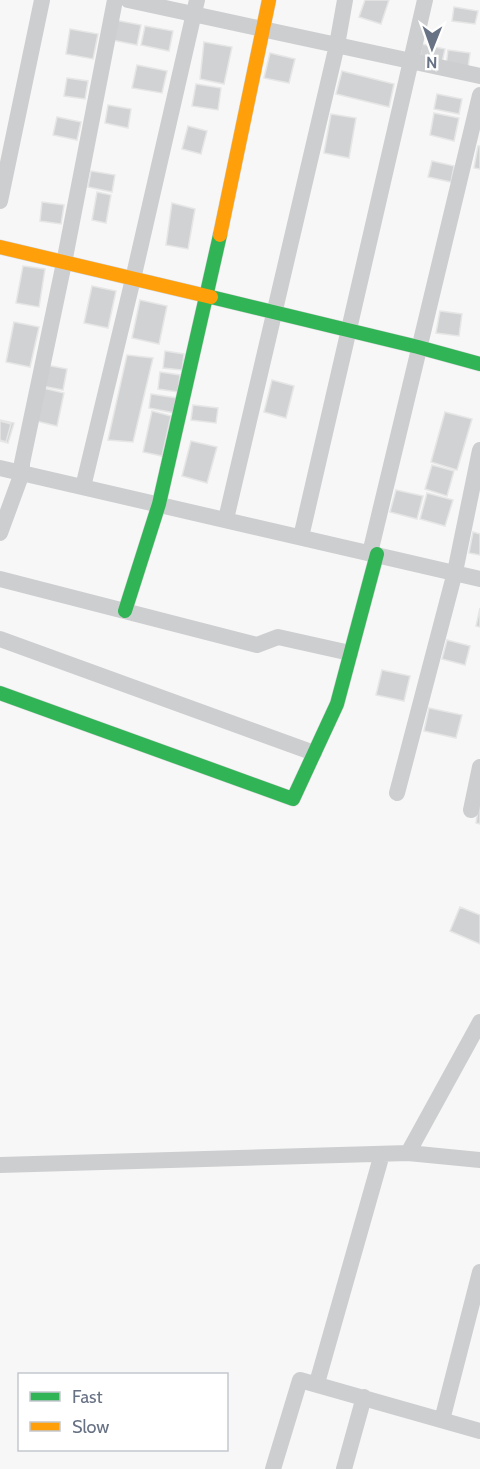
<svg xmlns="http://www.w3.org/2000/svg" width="480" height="1469" viewBox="0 0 480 1469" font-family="Cabin,sans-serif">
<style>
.building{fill:#d0d2d3;stroke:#e6e6e6;stroke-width:1.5}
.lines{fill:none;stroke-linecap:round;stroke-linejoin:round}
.fast-casing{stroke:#d3d3d5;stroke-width:15}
.slow-casing{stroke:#d3d3d5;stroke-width:15}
.street{stroke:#cdced0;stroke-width:16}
.fast{stroke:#30b455;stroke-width:14}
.slow{stroke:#ff9f0a;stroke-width:14}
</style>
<rect width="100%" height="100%" fill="#f7f7f7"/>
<path class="building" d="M365 0H389L381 24 359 17Z
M454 7 478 11 475 24 452 21Z
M115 20 141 25 137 45 112 40Z
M145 26 173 31 169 51 141 45Z
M70 29 98 34 93 59 66 54Z
M204 42 232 47 224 84 200 79Z
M422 44 445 49 441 67 419 62Z
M448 50 470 53 468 68 446 66Z
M270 53 295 59 289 83 264 78Z
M137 65 167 71 162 93 132 88Z
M342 71 394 84 389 107 336 94Z
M67 78 88 81 85 99 64 96Z
M196 84 221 88 218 110 192 106Z
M437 94 462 99 459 114 434 109Z
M108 105 131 109 128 128 105 123Z
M434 113 459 118 454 141 430 135Z
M331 114 356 118 349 158 324 153Z
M57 117 81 122 77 140 53 135Z
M188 126 207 131 201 154 182 149Z
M478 146H480V169L474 168Z
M432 161 454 166 451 182 428 177Z
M91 171 115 175 112 192 88 187Z
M97 192 111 195 106 223 92 220Z
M42 202 64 205 61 224 40 221Z
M172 203 195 209 188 249 166 245Z
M23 266 45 269 39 307 16 303Z
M92 286 116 291 108 328 84 323Z
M140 300 167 306 159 344 132 338Z
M440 311 462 314 459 336 436 333Z
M14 322 39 327 30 367 6 362Z
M165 351 184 354 182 370 163 368Z
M127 355 153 358 133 442 108 440Z
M46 365 67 369 63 390 42 386Z
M160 372 180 375 178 392 158 389Z
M272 380 294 386 286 418 264 412Z
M43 388 64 393 57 426 36 421Z
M151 394 177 398 175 413 149 408Z
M193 405 218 408 216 423 191 420Z
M152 411 171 416 162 456 143 452Z
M445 412 472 419 457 470 431 462Z
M0 420 14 423 8 443 0 441Z
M0 421 11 424 6 442 0 440Z
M191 441 217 447 207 483 182 476Z
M432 465 454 471 447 496 425 489Z
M396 490 423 496 417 519 390 512Z
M427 493 453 500 445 526 420 519Z
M473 532 480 534V555L469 553Z
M480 608V627L476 626Z
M447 640 470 646 465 665 442 659Z
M382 670 410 676 404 701 376 695Z
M429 708 462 715 456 738 424 731Z
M480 798V824L476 823Z
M460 907 480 915V944L450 931Z"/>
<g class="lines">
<defs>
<path id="fast" d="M211 297 418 347 480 364
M125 611 159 504 220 235
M0 693 293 799 337 704 377 554"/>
<path id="slow" d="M220 235 269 0
M0 247 211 297"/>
</defs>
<use href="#fast" class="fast-casing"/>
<use href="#slow" class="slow-casing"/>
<path class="street" d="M128 0 480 76
M0 201 42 0
M0 468 480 579
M83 487 133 279 197 0
M226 519 337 45 345 0
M0 533 22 473V463L64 263 115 0
M301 537 425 0
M370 553 480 95
M0 579 257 645 278 637 350 653
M0 639 314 753
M397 793 455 572 480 450
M471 810 480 767
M408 1153 480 1022
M0 1165 408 1153 480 1160
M317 1383 382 1154
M442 1420 480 1272
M273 1469 300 1380 480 1431
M344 1469 364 1397"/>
<use href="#fast" class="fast"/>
<use href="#slow" class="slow"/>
</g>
<rect x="18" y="1373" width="210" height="78" fill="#ffffff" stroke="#c3c7ce" stroke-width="1.5"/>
<rect x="30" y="1392" width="30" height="9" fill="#30b455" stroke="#c3c7ce" stroke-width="1.5"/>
<text x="72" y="1403" font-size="18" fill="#687285">Fast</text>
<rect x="30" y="1422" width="30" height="9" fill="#ff9f0a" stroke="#c3c7ce" stroke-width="1.5"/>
<text x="72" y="1433" font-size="18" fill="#687285">Slow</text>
<g transform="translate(432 48) rotate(181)" stroke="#ffffff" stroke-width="4.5" paint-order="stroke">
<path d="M0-4.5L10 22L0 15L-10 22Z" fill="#687285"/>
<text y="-9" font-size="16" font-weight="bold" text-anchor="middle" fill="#687285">N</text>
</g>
</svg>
